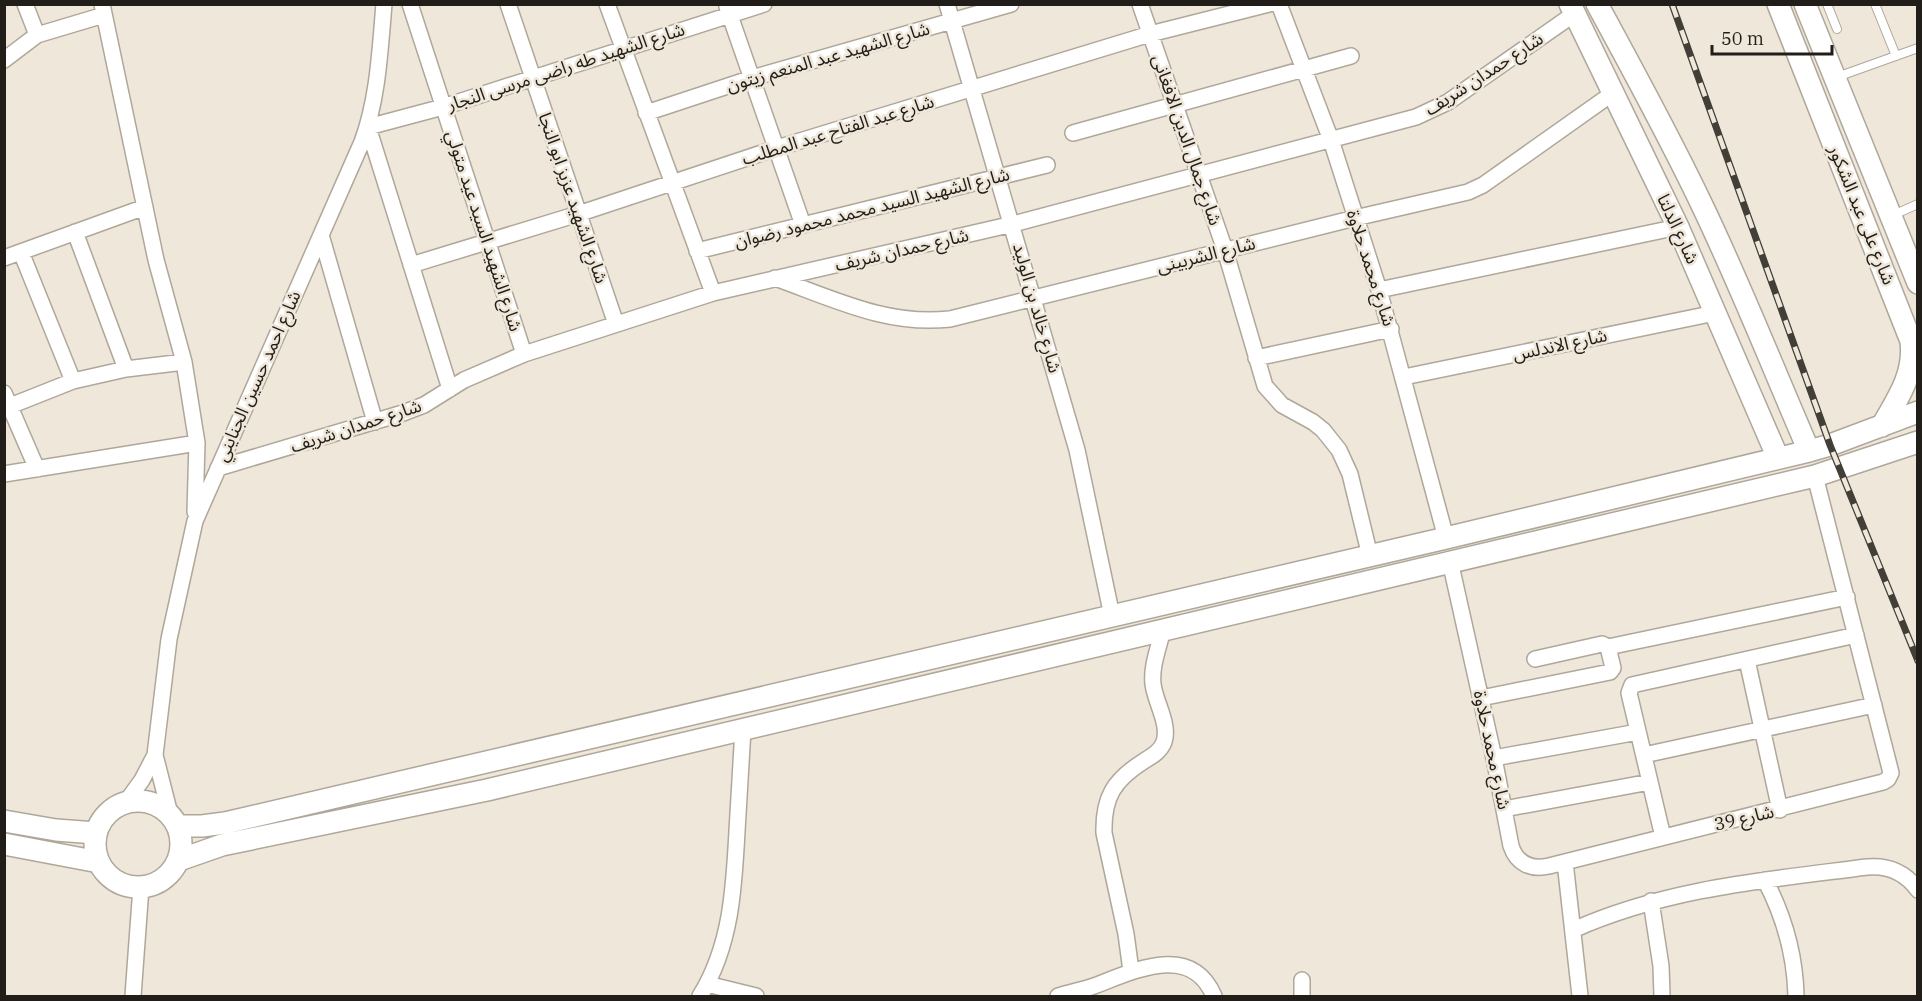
<svg xmlns="http://www.w3.org/2000/svg" width="1922" height="1001" viewBox="0 0 1922 1001" font-family="'IBM Plex Serif','Noto Sans Arabic',serif">
<style>
.lines{fill:none;stroke-linecap:round;stroke-linejoin:round}
.lane-casing{stroke:#afa79a;stroke-width:10}
.street-casing{stroke:#afa79a;stroke-width:18}
.secondary-casing{stroke:#afa79a;stroke-width:24}
.lane{stroke:#fff;stroke-width:8}
.street{stroke:#fff;stroke-width:15}
.secondary{stroke:#fff;stroke-width:21}
.rail-casing{stroke:#423e38;stroke-width:7}
.rail{stroke:#efe7da;stroke-width:4.5;stroke-dasharray:14;stroke-linecap:butt}
.labels{text-anchor:middle;stroke-width:5;stroke-linejoin:round;paint-order:stroke}
.street-label{font-size:18px;fill:#211e19;stroke:#efe7da}
</style>
<rect width="100%" height="100%" fill="#efe7da"/>
<g class="lines">
<defs>
<path id="lane" d="M1827 4 1837 29
M1875 4 1896 56
M1837 77 1918 48
M1891 216 1918 204"/>
<path id="street" d="M25 4 37 35 104 15
M102 4 156 260 184 362 197 443 195 512
M410 4 524 354
M508 4 616 324
M607 4 713 293
M947 4 1077 450 1112 616
M1140 4 1225 250 1265 386 1282 405 1313 422 1323 430 1339 450 1350 474 1370 556
M1279 4 1331 140 1379 290 1446 538
M727 7 803 225
M4 60 37 35
M646 113 752 78 1011 4
M1073 133 1351 56
M75 232 126 369
M321 235 375 422
M697 251 1047 165
M21 252 73 381
M4 258 145 207
M411 265 578 214 777 148 1150 34 1269 4
M775 278C834 299 887 326 950 319L1355 218 1468 192 1483 185 1613 93
M1379 290 1678 227
M1256 358 1391 329
M1404 377 1715 313
M450 389 368 127 443 107 764 4
M4 393 37 469
M10 406 73 381 126 369 184 362
M218 468 403 413 424 405 464 380 524 354 713 293 1013 224 1416 117 1448 102 1574 14
M4 474 197 443
M1450 561 1494 758 1511 846C1517 864 1531 870 1549 866L1883 782 1888 779 1891 773 1889 765 1815 476
M1608 647 1847 597
M1535 659 1602 644 1608 647
M1747 660 1780 810
M1481 698 1610 672 1613 668 1608 647
M1644 755 1874 705
M1494 758 1638 732
M126 802 142 780 155 755
M1504 809 1650 782
M170 814 155 755 169 639 195 521 362 142C378 99 380 50 384 4
M1663 837 1629 693 1632 685 1856 635
M1565 862 1580 996
M1765 880C1785 918 1795 954 1796 996
M1651 901 1661 966 1662 996
M1573 930C1667 888 1766 880 1867 867 1888 865 1905 872 1918 890
M1131 971 1126 934 1104 833C1103 797 1114 780 1144 761 1152 756 1160 752 1164 742 1170 724 1155 702 1153 684 1151 666 1159 647 1163 629
M1302 980V996
M707 984 756 996
M133 996 141 887
M700 996C731 946 734 889 737 831 739 797 741 763 743 729
M1058 996C1070 992 1083 990 1094 986 1134 971 1191 942 1214 996"/>
<path id="secondary" d="M1570 4 1678 227 1778 458
M1597 4C1633 70 1669 136 1701 203 1740 284 1773 368 1809 451
M1778 4 1911 341C1915 374 1898 398 1882 426
M1805 4 1918 283
M95 844a43 43 0 1 1 86 0a43 43 0 1 1-86 0Z
M4 821 56 830 96 833
M178 826H202L225 823 1446 538 1809 451 1830 445 1918 412
M4 844 99 862
M179 860 222 845 487 790 1815 476 1918 442"/>
</defs>
<use href="#lane" class="lane-casing"/>
<use href="#street" class="street-casing"/>
<use href="#secondary" class="secondary-casing"/>
<use href="#lane" class="lane"/>
<use href="#street" class="street"/>
<use href="#secondary" class="secondary"/>
<defs>
<path id="rail" d="M1672 4 1830 445 1918 661"/>
</defs>
<use href="#rail" class="rail-casing"/>
<use href="#rail" class="rail"/>
</g>
<g class="labels">
<g class="street-label">
<text transform="translate(828 57) rotate(-16)" y="6">شارع الشهيد عبد المنعم زيتون</text>
<text transform="translate(566 67) rotate(-18)" y="6">شارع الشهيد طه راضى مرسى النجار</text>
<text transform="translate(1484 74) rotate(-33)" y="6">شارع حمدان شريف</text>
<text transform="translate(838 130) rotate(-17)" y="6">شارع عبد الفتاح عبد المطلب</text>
<text transform="translate(1187 140) rotate(71)" y="6">شارع جمال الدين الافغانى</text>
<text transform="translate(573 198) rotate(71)" y="6">شارع الشهيد عزيز ابو النجا</text>
<text transform="translate(872 208) rotate(-14)" y="6">شارع الشهيد السيد محمد محمود رضوان</text>
<text transform="translate(1862 215) rotate(68)" y="6">شارع على عبد الشكور</text>
<text transform="translate(1678 229) rotate(65)" y="6">شارع الدلتا</text>
<text transform="translate(484 231) rotate(72)" y="6">شارع الشهيد السيد عيد متولي</text>
<text transform="translate(902 250) rotate(-13)" y="6">شارع حمدان شريف</text>
<text transform="translate(1206 255) rotate(-14)" y="6">شارع الشربينى</text>
<text transform="translate(1371 268) rotate(72)" y="6">شارع محمد حلاوة</text>
<text transform="translate(1037 308) rotate(74)" y="6">شارع خالد بن الوليد</text>
<text transform="translate(1560 345) rotate(-12)" y="6">شارع الاندلس</text>
<text transform="translate(258 376) rotate(-66)" y="6">شارع احمد حسين الجنايني</text>
<text transform="translate(356 426) rotate(-18)" y="6">شارع حمدان شريف</text>
<text transform="translate(1492 750) rotate(78)" y="6">شارع محمد حلاوة</text>
<text transform="translate(1744 818) rotate(-13)" y="6">شارع 39</text>
</g>
</g>
<rect width="1922" height="1001" fill="none" stroke="#211e19" stroke-width="12"/>
<path d="M1712 45v9h120v-9" fill="none" stroke="#211e19" stroke-width="3"/>
<text x="1721" y="45" font-size="18" fill="#211e19" stroke="#efe7da" stroke-width="4.5" paint-order="stroke">50 m</text>
</svg>
